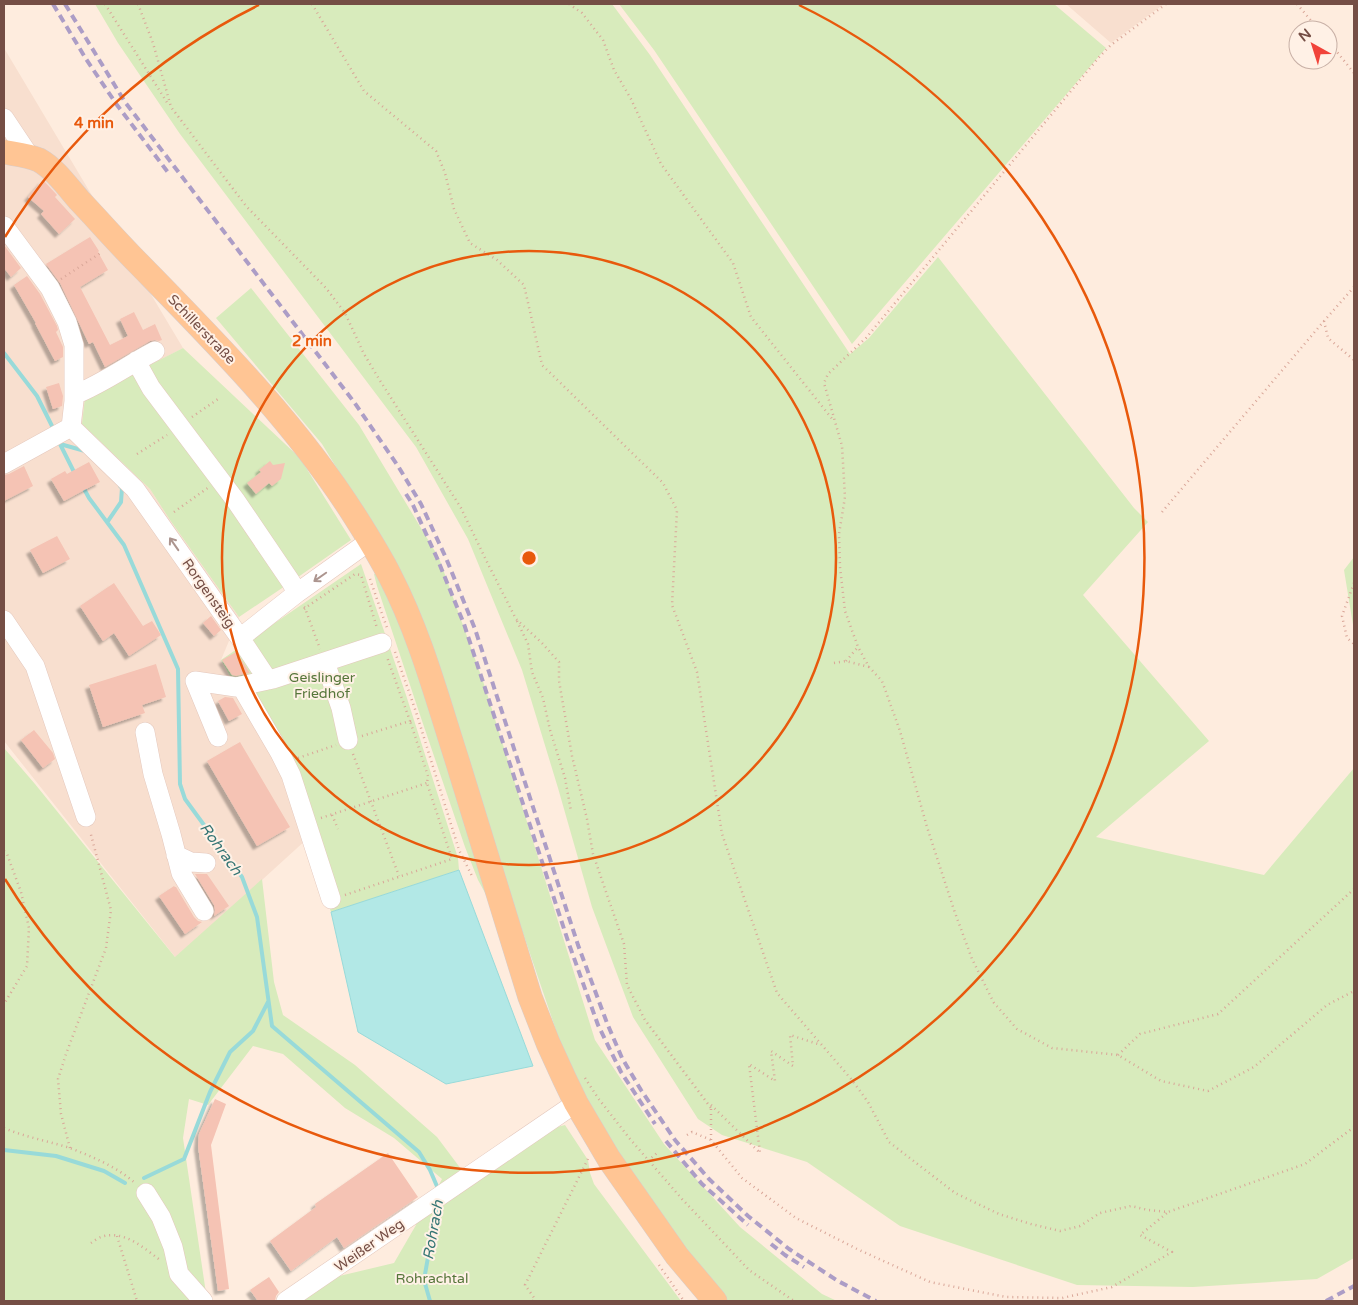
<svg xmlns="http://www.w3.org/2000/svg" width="1358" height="1305" viewBox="0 0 1358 1305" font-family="'Varela Round',sans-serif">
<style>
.residential{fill:#f8dfcf}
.green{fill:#d8ebbc}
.water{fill:#b2e8e6;stroke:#98dad9}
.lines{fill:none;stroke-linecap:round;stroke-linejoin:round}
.stream{stroke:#98dad9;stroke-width:4}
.building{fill:#f5c3b4;filter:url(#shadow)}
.minor-casing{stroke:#e4c8bd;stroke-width:20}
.major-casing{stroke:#d8cdcb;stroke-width:25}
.path{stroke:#d9a698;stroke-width:2.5;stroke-dasharray:1 4;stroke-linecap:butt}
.minor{stroke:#fff;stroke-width:19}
.major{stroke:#ffc594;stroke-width:24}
.rail{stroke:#ac9dc6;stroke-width:4;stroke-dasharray:8 5;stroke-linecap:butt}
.oneway{stroke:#ac958f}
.ring{fill:none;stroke:#e8590c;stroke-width:2.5}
.labels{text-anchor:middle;stroke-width:4;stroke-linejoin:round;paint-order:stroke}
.street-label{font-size:14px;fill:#754e45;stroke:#fff1e6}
.park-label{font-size:14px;fill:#56763a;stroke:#fff1e6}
.water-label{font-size:15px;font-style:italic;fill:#357574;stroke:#fff1e6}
.centre{fill:#e8590c;stroke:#fff1e6;stroke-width:2.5}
.ring-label{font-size:15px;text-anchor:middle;font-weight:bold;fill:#e8590c;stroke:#fff1e6;stroke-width:4;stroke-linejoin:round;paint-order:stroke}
</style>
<defs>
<filter id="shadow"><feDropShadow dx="-4" dy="4" stdDeviation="1" flood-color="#0004"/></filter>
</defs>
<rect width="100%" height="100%" fill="#feecde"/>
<path class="residential" d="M1066 4H1164L1111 43Z
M4 48 183 348 141 370 82 424 150 489 170 520 239 617 221 660 283 772 307 839 176 958 4 741Z"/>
<path class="green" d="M95 4H612L650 55 850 354 869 338 938 257 1134 508 1148 522 1083 595 1209 741 1096 837 1264 875 1354 768V1258L1317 1279 1193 1287 1077 1285 900 1226 807 1162 722 1135 698 1119 633 1017 592 907 558 788 522 670 468 539 416 447 180 134 118 43Z
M619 4H1054L1106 48 852 344 654 50Z
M251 288 359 425 439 558 485 687 595 1040 664 1144 740 1227 822 1294 837 1301H728L681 1243 581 1104 401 573 322 444 216 318Z
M183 348 300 458 351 540 291 582 239 617 170 520 150 489 82 424 85 398Z
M1354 557V631L1344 570Z
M361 564 406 695 458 858 459 870 331 912 283 772 221 660Z
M378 573 409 644 489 900 478 880 465 847 419 712 377 586 374 574Z
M4 748 35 784 175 957 262 879 274 982 283 1015 355 1065 437 1137 464 1173 549 1129 565 1125 588 1160 590 1173 594 1184 681 1301H300L331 1278 394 1263 416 1225 420 1204 429 1203 442 1179 394 1138 345 1108 283 1054 253 1046 208 1105 189 1099 183 1138 207 1300 208 1301H4Z"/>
<path class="water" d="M459 870 533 1066 446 1084 358 1032 331 912Z"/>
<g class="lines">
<path class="stream" d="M4 353 37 396 52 426
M60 444 75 474
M60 444 85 451
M83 487 89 498 124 545 178 669 180 784 185 799 242 877 257 917 272 1026 419 1152 430 1170 439 1191
M108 521 121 502 122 488 120 486
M4 1150 56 1156 104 1171 125 1183
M144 1178 184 1159 210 1092 230 1052 253 1031 268 1002
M430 1301 424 1280 437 1206"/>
</g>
<path class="building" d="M43 180 57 195 55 197 75 219 59 234 41 214 44 211 28 197Z
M90 237 99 251 98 252 108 270 80 287 110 345 128 336 120 319 134 312 143 330 155 324 162 340 159 341 155 340 150 341 105 367 93 342 89 344 60 283 46 264Z
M4 245 21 268 11 277 4 268Z
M27 276 40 294 57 326 58 330 56 332 63 347V357L55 361 35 323H36L14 285Z
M59 383 63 396 62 406 53 409 46 387Z
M270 461 273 465 285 463 281 479 272 486 269 483 256 494 247 483 261 472 259 470Z
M89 462 100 482 88 488 64 501 51 479 65 471 67 474Z
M24 466 33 486 4 501V475L9 474Z
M57 536 70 559 43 573 30 550Z
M114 583 143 626 152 621 161 635 129 656 114 633 103 641 80 606Z
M211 616 221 630 214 636 203 623Z
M236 652 250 673 236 676 232 675 222 660Z
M156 664 166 697 142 705 145 713 103 727 89 685Z
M225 697 233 698 242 714 229 721 218 701Z
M34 730 53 753 55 759 43 768 21 740Z
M240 742 290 827 257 846 207 761Z
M195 874H207L229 906 214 916 215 910 214 905Z
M174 886 175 887H176L194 917 198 921 202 922 185 934 159 896Z
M215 1099 226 1104 211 1145 229 1289 218 1291 198 1146 199 1134Z
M388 1153 418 1197 344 1248 337 1237 291 1271 270 1241 316 1207 315 1204Z
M269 1277 279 1292 276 1296 275 1301H258L250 1290Z"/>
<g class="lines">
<defs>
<path id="minor" d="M4 118 30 157
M4 226 50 288 67 322 74 345V401L71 427
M136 361 151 388 236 501 291 582 297 593
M74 395C102 384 128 365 155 351
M71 427 135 489 240 638 297 593 371 540
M4 464 71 427
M4 620 35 666 86 817
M240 638 268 680
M325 662 341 708 348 740
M241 686 280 753 291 775 331 899
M145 732 153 774 171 834 181 873 204 911
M218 737 195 681 236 687 273 679 382 643
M176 855 191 862 206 863
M146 1193 161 1217 173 1247 179 1274 203 1301
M286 1301 576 1103"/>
<path id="major" d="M4 152C15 154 28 155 39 160 55 169 67 186 79 200 99 221 118 243 139 264 217 344 296 423 356 518 368 537 380 556 390 576 420 634 437 698 457 760 481 839 505 918 530 997L548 1043 564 1078 576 1103 609 1159 677 1256 715 1301"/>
</defs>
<use href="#minor" class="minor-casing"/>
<use href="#major" class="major-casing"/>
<path class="path" d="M105 4 168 104
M138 4 153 43 171 107 246 206 326 288 345 313 364 354 379 379 461 508 489 566 516 619 542 643 559 662V681L572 756 587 819 593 854 624 944 627 985 645 1020 711 1108
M312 4 364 91 436 151 445 173 454 209 470 243 497 260 524 285 542 365 663 483 677 510 672 605 697 672 722 834 777 993 852 1080 868 1102 889 1142 955 1193 999 1214 1031 1224 1060 1231 1080 1226 1100 1213 1131 1206 1148 1210 1168 1212 1305 1164 1354 1127
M569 4 582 13 603 40 614 70 631 99 661 164 733 263 751 317 833 420
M1166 4 1111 45 1100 56 866 338 828 374 824 383 842 446 845 497 839 534 840 567 845 611 858 647 869 667 882 681 900 731 927 827 954 910 972 959 994 1003 1017 1029 1052 1048 1118 1055 1161 1081 1208 1091 1254 1067 1327 1005 1354 991
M1297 4 1319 30
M1328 41 1354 73
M61 279 102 252
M1324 321 1328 338 1354 360
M192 417 218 399
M137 454 167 435
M174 512 209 487
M1162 512 1324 321 1354 287
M370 579 387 628
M1354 583 1342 616 1347 638 1354 644
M304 607 305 608 355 574 361 575 377 628
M304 609 305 608 320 649
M517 621 528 644 532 672 543 698 550 730 565 778 571 811
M395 652 416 712 459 850 472 876
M846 661 858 647
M834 663 846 661 869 667
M362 736 410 721 387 657
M353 754 399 876
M298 758 336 745
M332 815 338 829
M321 818 427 783
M4 851 7 854 21 892 29 928 27 966 4 1004
M345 895 452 859 427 783 428 776 410 721
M1118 1055 1140 1034 1218 1014 1354 889
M585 1078 598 1098 630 1139 682 1199 749 1270 794 1301
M4 1128C25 1137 48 1141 70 1148 93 1157 117 1167 135 1183
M687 1135 692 1132 711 1140 742 1178 796 1218 857 1249 930 1282 1006 1297 1062 1298 1112 1287 1172 1252 1140 1235 1167 1213
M711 1140V1105L760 1153 749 1064 775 1081 771 1051 793 1066 790 1035 821 1045
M70 1148 61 1114 58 1079 66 1054 106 948 111 910 90 831
M648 1161 657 1153
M117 1236 137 1301
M91 1243C94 1241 98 1238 101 1237 123 1229 144 1248 160 1260
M659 1265 684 1301
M533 1301 535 1299 525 1285 588 1159"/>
<use href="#minor" class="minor"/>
<use href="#major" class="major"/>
<path class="rail" d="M53 4 86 59 117 105 170 175
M65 4 125 102 354 402 398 466 421 504 446 558 475 629 578 945 607 1023 622 1058 641 1090 675 1140 709 1179 748 1216 789 1249 838 1281 876 1301
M406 494 413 505 437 558 464 624 569 944 598 1025 621 1072 655 1124
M666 1141 702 1184 748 1225
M771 1244 785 1255 804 1267
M1326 1301 1354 1286"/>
</g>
<defs><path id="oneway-shaft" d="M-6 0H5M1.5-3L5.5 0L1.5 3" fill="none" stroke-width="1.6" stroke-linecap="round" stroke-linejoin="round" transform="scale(1.25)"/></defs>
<g class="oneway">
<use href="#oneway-shaft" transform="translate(174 544) rotate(-125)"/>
<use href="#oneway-shaft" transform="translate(320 577) rotate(145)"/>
</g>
<g class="ring">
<circle cx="529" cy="558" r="307"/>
<path d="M5 237A615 615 0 0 1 259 5M799 5A615 615 0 1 1 5 879"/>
</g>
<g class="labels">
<g class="street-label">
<text transform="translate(202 329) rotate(46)" y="5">Schillerstraße</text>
<text transform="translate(209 593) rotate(55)" y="5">Rorgensteig</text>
<text transform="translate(369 1245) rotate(-35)" y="5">Weißer Weg</text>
</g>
<g class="park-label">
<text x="322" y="682">Geislinger<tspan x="322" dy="16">Friedhof</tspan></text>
<text x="432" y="1283">Rohrachtal</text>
</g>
<g class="water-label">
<text transform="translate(221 849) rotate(54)" y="5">Rohrach</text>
<text transform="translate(433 1230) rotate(-80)" y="5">Rohrach</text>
</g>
</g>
<circle cx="529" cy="558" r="8" class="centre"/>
<g class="ring-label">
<text x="94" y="128">4 min</text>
<text x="312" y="346">2 min</text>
</g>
<rect width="1358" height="1305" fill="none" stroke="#754e45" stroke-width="10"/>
<g transform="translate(1313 45) rotate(321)"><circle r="24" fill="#fff1e6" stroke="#c8b0a6"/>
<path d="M0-4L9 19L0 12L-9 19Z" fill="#f1433a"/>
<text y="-8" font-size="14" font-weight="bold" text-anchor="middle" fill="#754e45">N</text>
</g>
</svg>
